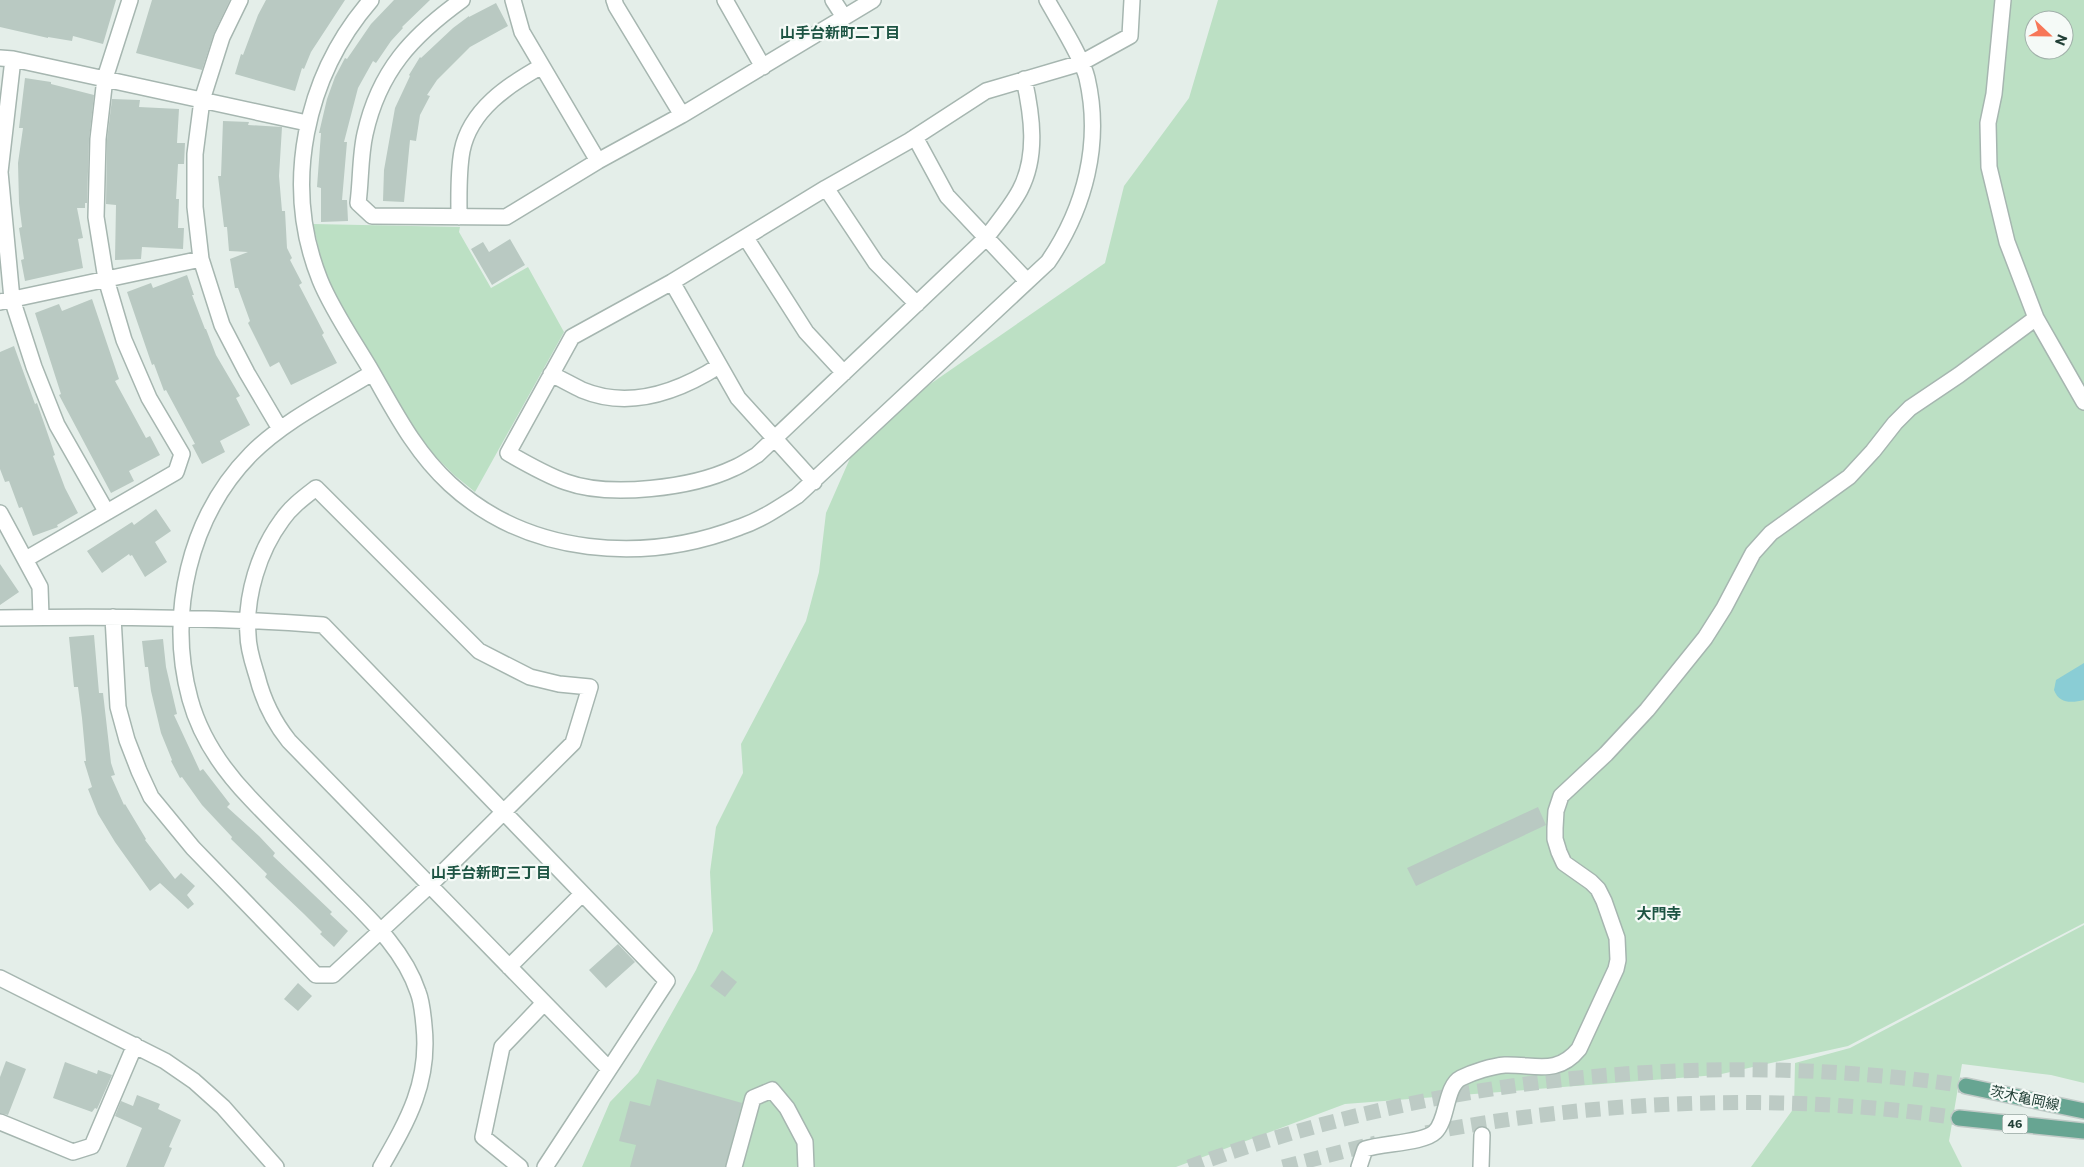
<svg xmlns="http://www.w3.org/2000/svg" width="2084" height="1167" viewBox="0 0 2084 1167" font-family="Commissioner,'Noto Sans JP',sans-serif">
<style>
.green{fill:#bce0c4;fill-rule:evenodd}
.water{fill:#8acdd5}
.building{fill:#b9c9c2}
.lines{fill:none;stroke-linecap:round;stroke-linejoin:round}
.major-tunnel{stroke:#bdcbc5;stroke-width:15;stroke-dasharray:15 8;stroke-linecap:butt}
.minor-casing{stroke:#a6b6b0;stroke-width:18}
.major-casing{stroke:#c1cac7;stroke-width:18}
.minor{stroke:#fff;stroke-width:15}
.major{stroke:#67a592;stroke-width:15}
.labels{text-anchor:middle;stroke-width:4.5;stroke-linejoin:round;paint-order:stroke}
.shield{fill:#f5faf7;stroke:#617871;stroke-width:1}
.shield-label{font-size:12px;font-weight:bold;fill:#224037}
.street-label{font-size:14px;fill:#224037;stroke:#f5faf7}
.neighbourhood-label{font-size:15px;font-weight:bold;fill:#1d5443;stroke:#f5faf7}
</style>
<rect width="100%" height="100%" fill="#e4eee9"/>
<path class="green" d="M1218 0H2084V923L1848 1046 1717 1075 1345 1104 1176 1167H582L610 1102 638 1073 696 970 713 931 710 872 716 827 743 773 741 744 806 621 819 572 826 513 855 447 897 407 1105 263 1124 186 1189 98ZM2034 20H2064V50H2034Z
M313 224 460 227 459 232 491 288 528 267 564 332 475 492 454 475 428 449 404 415 334 293 323 267Z
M2084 925V1083L2051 1075 1962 1064 1949 1141 1962 1167H1751L1794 1108 1795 1063 1850 1048Z"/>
<path class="water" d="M2084 663V700C2072 703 2059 704 2054 690L2056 680Z"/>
<path class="building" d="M0 0H116L103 44 73 36 72 41 48 37V38L0 27Z
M152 0H230L214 33 202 70 136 53Z
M266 0H345L311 52 304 69 302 68 295 91 235 74 241 54 243 55 258 15Z
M394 0H430L402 27 403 28 391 41 376 63 373 61 358 88 344 142H347L342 200H347L348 221 321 222V188L317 187 321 133H319L327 99 335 77 345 58 347 59 371 24Z
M496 3 508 26 470 47 437 80 427 95 430 96 420 115 416 141 410 140 404 202 383 201 384 170 395 108 410 76 409 75 420 57 421 58 453 28 469 16V17Z
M25 78 51 82V84L94 95 89 139 87 203H85V208H77L83 238 78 239 83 268 25 281 21 260 24 259 19 228 22 227 19 203 18 163 23 128H19Z
M112 99 140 100 139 107 179 109 177 143H185L184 164H178L176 199H179L178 228H184L183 249 142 247 141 259 115 260 116 205 106 204 107 140Z
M223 121 249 122 248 125 282 127 279 176 282 211H285L287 248 292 258 290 260 302 283 299 285 324 333 322 335 337 363 291 385 279 362 270 367 248 323 250 321 238 288H235L230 259 248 252 229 251 227 227H224L218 176H221Z
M510 239 525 265 492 285 471 249 483 242 489 252Z
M187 275 194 295H192L205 329H206L216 355 240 396 236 398 250 425 220 441 225 452 202 464 192 445 195 444 166 390 164 391 154 364 152 365 127 292 151 283 153 288Z
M92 299 119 379 115 381 146 438 150 436 160 455 129 471 134 481 111 493 59 395 61 394 35 313 59 304 62 311Z
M14 346 35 404 37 403 44 423 55 455 53 456 65 488 78 513 57 525 58 527 33 536 22 507 19 508 9 481 5 482 0 469V352Z
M156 509 171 531 155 542 167 562 145 577 132 555 130 556 129 554 102 573 87 551 132 522 134 525Z
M0 564 19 592 0 605Z
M94 635 99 693H103L111 763 115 775 111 776 124 805 125 804 146 839 145 840 175 879 181 873 195 886 187 895 194 904 188 909 160 883 150 891 115 842 98 814 88 789 92 787 84 761H86L82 718 78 687H74L69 637Z
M163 639 166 667 177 714 174 715 200 771 203 769 230 804 227 807 259 836 275 853 273 856 332 912 330 914 348 931 334 947 320 934 322 932 304 914 265 877 267 874 231 839 232 837 202 805 182 777 180 778 171 761 172 760 161 733 151 691 148 667H145L142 641Z
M1538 807 1546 825 1416 886 1407 868Z
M618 944 635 962 606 988 589 970Z
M722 970 737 982 725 997 710 986Z
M298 983 312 996 298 1011 284 999Z
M6 1061 26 1069 8 1115 0 1113V1077Z
M65 1062 97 1074 98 1070 112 1075 97 1109 95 1108 92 1112 53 1098Z
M657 1079 742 1103 725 1167H630L636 1145 619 1141 630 1101 650 1106Z
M137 1095 160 1104 158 1109 181 1120 169 1147 172 1148 164 1167H126L142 1128 115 1116 121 1101 133 1106Z"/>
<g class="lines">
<path class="major-tunnel" d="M1426 1133C1602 1100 1782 1092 1959 1118
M1189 1167C1431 1077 1711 1048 1966 1086
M1283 1167 1376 1143"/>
<defs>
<path id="minor" d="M240 0 222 37 202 100 195 154V207L201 259 222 325 247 373 280 429
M371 0C305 76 282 185 320 280 332 310 355 343 372 372 395 412 415 452 450 484 528 556 644 564 740 527 761 520 778 508 797 496L1048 262C1085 208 1102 143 1087 78 1082 57 1058 20 1047 0
M462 0C412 36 379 71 365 134 360 156 361 181 358 203L372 216 506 217 598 161 682 115 873 0
M513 0 522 32 598 161
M614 0 616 6 682 115
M725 0 763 67
M833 0 844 17
M2003 0 1994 94 1988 123 1989 167 2007 242 2036 318 2084 402
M0 58 13 59 307 123
M13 59 0 172 12 299 34 367 57 425 106 511
M1024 79C1032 115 1038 156 1020 190 1011 207 998 222 986 238L757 455C750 459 742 465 734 468 692 488 610 498 566 482 546 475 527 464 508 453L572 337 672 282 826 188 909 141 986 91 1081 63 1130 36 1132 0
M915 137 947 196 1027 281
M826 188 876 263 917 304
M459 217C459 195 458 173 462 151 470 110 508 85 542 66
M746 238 806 332 844 373
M672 282 738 398 814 482
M0 302 201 259
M372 373C331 398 285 420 251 454 189 517 167 614 190 699 200 736 224 771 250 798 279 829 310 858 339 888 370 919 404 950 418 992 422 1002 423 1015 424 1026 430 1082 408 1120 381 1167
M551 374C561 379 572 385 582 390 630 410 678 392 719 366
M0 513 40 587 41 617
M26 559 176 472 182 454 149 398 124 340 106 279 96 217 98 139 105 78 130 0
M113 617 118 707 127 740 139 771 151 797 193 848 316 975H333L429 886 573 743 590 687 559 684 530 677 479 651 316 488C303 498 291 507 282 520 259 551 245 596 248 635 248 649 253 663 257 676 263 700 273 721 289 741L609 1069
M0 618C108 616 215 617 323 625L667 981 545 1167
M509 967 582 894
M0 978 165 1061 194 1081 223 1107 276 1167
M0 1122 73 1152 92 1146 135 1045
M520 1167 483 1137 502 1047 544 1003
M734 1167 753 1098 772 1090 787 1108 805 1142 806 1167
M1359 1167 1365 1149C1383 1143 1424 1143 1435 1132 1448 1120 1445 1086 1461 1078 1473 1072 1492 1066 1505 1065 1535 1064 1557 1076 1579 1049L1616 969 1618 960 1617 938 1604 901 1598 889 1591 882 1564 863 1559 852 1555 839V828L1556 811 1561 796 1606 754 1647 710 1705 638 1724 608 1753 553 1771 533 1849 477 1873 451 1895 423 1910 408 1959 375 2036 318
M1481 1167 1482 1135"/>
<path id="major" d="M1966 1086 2084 1111
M1959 1118 2084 1131"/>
</defs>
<use href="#minor" class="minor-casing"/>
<use href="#major" class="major-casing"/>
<use href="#minor" class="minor"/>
<use href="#major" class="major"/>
</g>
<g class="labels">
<rect class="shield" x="2002.5" y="1114.5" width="25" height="19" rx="4"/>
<g class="shield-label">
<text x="2015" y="1128">46</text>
</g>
<g class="street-label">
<text transform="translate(2025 1098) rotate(12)" y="5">茨木亀岡線</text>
</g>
<g class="neighbourhood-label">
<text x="840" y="38">山手台新町二丁目</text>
<text x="491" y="878">山手台新町三丁目</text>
<text x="1659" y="919">大門寺</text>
</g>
</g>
<g transform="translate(2049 35) rotate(112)"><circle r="24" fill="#f5faf7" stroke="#a1b0aa"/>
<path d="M0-4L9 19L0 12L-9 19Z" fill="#f77758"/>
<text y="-8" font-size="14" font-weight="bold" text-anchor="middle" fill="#224037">N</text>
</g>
</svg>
